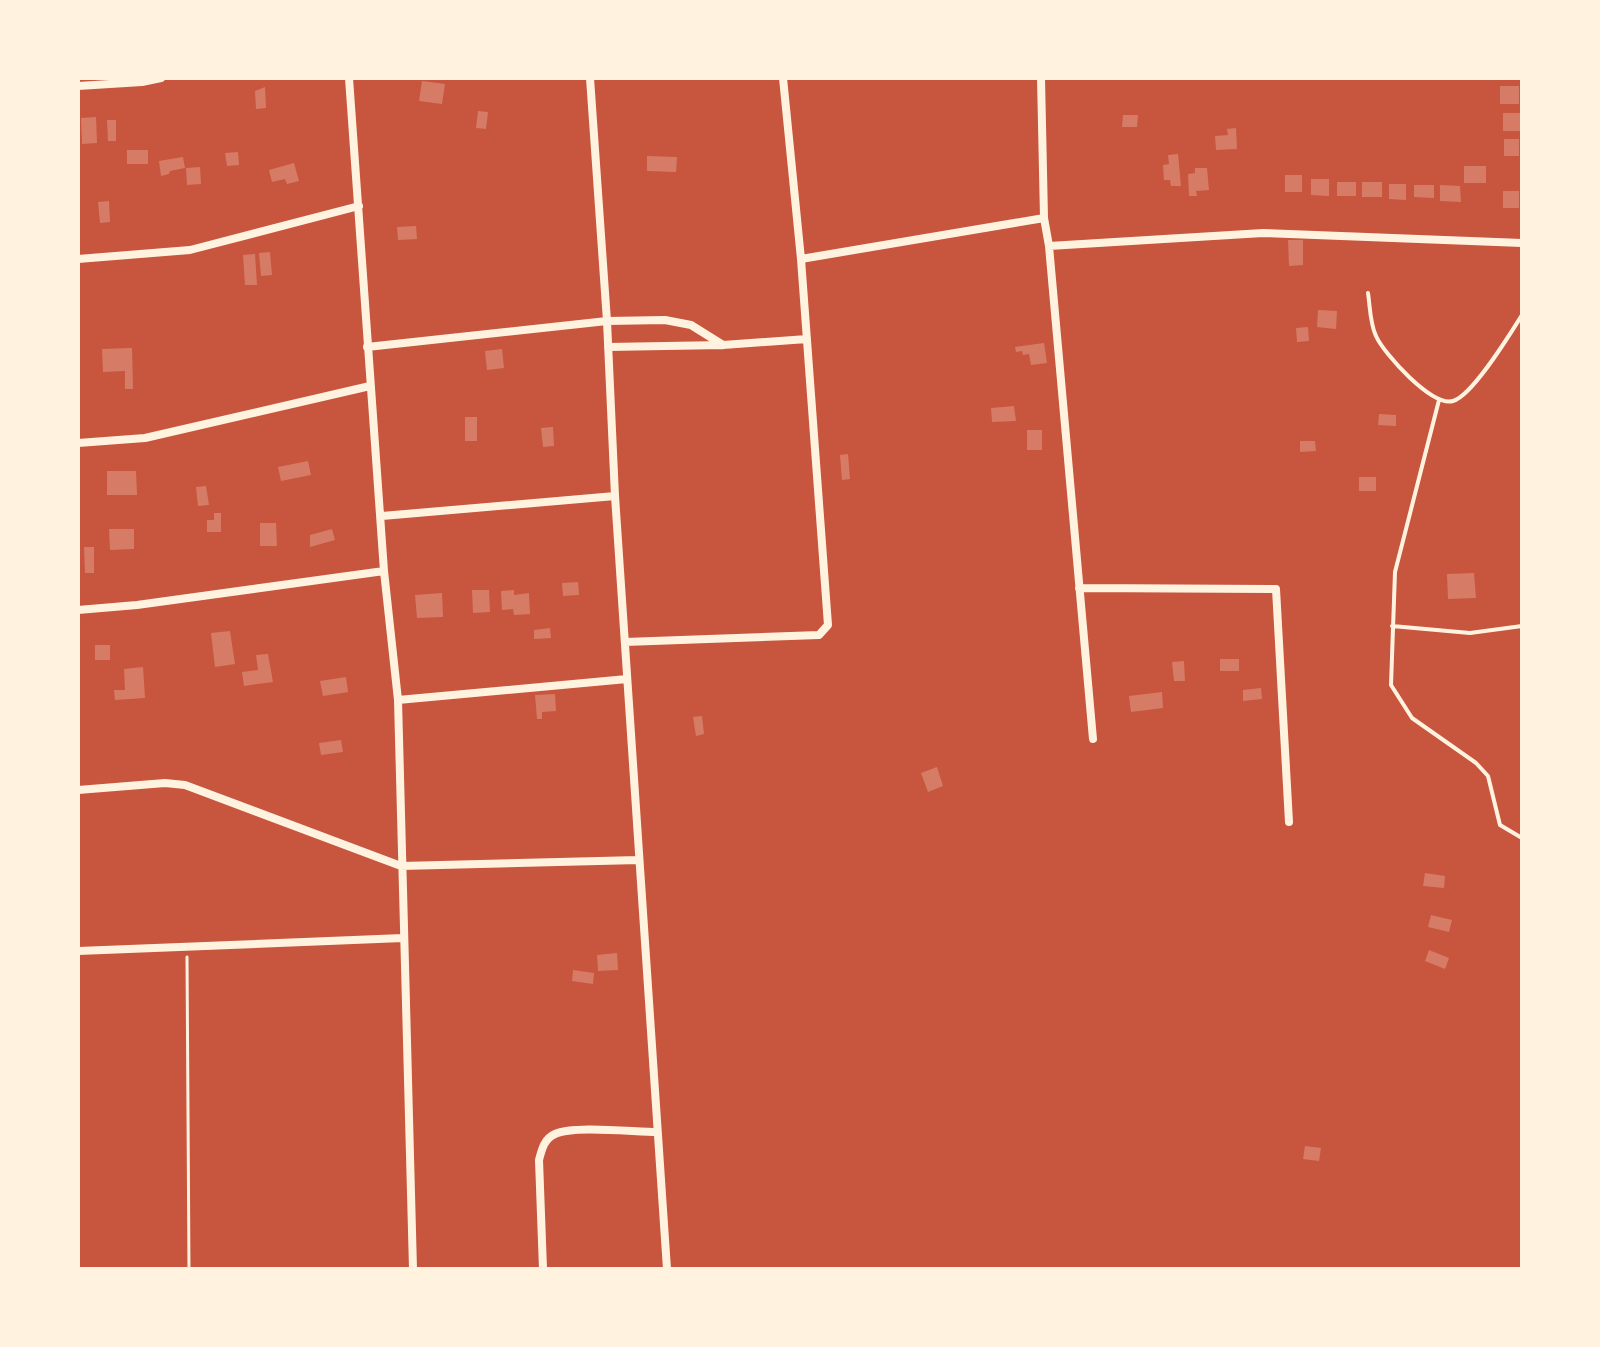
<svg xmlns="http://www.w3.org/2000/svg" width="1600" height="1347" viewBox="0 0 1600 1347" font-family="'Exo 2',sans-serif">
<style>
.building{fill:#d67c66}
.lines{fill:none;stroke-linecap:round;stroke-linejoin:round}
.path{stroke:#fff3e0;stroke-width:3}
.service{stroke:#fff3e0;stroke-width:4}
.minor{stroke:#fff3e0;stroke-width:8}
</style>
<rect width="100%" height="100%" fill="#c8553d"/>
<path class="building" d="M422 81 445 84 442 104 419 101Z
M1500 86H1519V104H1500Z
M265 87 266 108 256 109 255 91Z
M478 111 488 112 486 129 476 128Z
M1503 113H1521V131H1503Z
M1123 115H1138L1137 127H1122Z
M96 117 97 143 82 144 81 118Z
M107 120H116V141H108Z
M1236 128 1237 149 1216 150 1215 136 1228 135 1227 129Z
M1504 139H1519V156H1504Z
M127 150H148V164H127Z
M238 152 239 165 227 166 225 153Z
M1178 154 1181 186H1171L1170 180H1164L1163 165 1169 164 1168 155Z
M647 156 677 157 676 172 647 171Z
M183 157 185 168 170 171 169 174 161 176 159 161Z
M294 163 299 181 287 184 285 179 272 182 269 170Z
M1464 166H1486V183H1464Z
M200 167 201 184 187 185 186 168Z
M1195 168H1207L1209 190 1196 191 1197 196H1189L1188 174 1195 173Z
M1285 175H1302V192H1285Z
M1311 179H1329V196L1311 195Z
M1337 182H1356V196H1337Z
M1362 182H1382V197H1362Z
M1389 184H1406V200L1389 199Z
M1414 185H1434V198L1414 197Z
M1440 185 1460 186 1461 202 1440 201Z
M1503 191H1519V208H1503Z
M109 201 110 222 100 223 98 202Z
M416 226 417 239 398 240 397 227Z
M1288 240H1303V265L1289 266Z
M270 252 272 275 261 276 259 253Z
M255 254 257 285H245L243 255Z
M1318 310 1337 311 1336 329 1317 327Z
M1308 327 1309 341 1297 342 1296 328Z
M1044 343 1047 363 1031 365 1029 354 1023 355 1022 351 1016 352 1015 347Z
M132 348 133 389H125V371L103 372 102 349Z
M502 349 504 368 487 370 485 351Z
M1014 406 1016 421 992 422 991 408Z
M1379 414 1396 415V426L1378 425Z
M465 417H477V441H465Z
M553 427 554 446 543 447 541 428Z
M1027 430H1042V450H1027Z
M1300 441H1315L1316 451 1300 452Z
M848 454 850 479 842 480 840 455Z
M308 461 311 475 281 481 278 467Z
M107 471H136L137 495H107Z
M1359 477H1376V491H1359Z
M206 486 209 505 198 506 196 487Z
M214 513H221V532H207V520H214Z
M260 523H276L277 546H260Z
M109 529H134V549L110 550Z
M332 529 335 540 310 547V535Z
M84 547H94V573H85Z
M1474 573 1476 598 1448 599 1447 574Z
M578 582 579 595 563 596 562 583Z
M472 590H489L490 612 473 613Z
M514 590V595L529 593 530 614 514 615 513 609 502 610 501 591Z
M442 593 443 617 417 618 415 595Z
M550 628 551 638 534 639V630Z
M230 631 235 664 215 667 211 633Z
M95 645H110V660H95Z
M268 654 273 682 244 686 242 672 258 670 256 655Z
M1220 659H1239V671H1220Z
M1184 661 1185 681H1174L1172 662Z
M143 667 145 698 115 700 114 690H125L124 669Z
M346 677 348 692 323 696 320 681Z
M1261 688 1262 699 1243 701V690Z
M1162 692 1163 708 1131 712 1129 696Z
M555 694 556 711 542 712V719H537L535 695Z
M702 716 704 734 696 736 693 717Z
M341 740 343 752 321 755 319 743Z
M937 767 943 786 928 792 921 773Z
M1425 873 1445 876 1444 888 1423 886Z
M1431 915 1452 920 1449 932 1428 927Z
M1429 950 1449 958 1445 969 1425 961Z
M617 953 618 970 598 971 597 955Z
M573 970 594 973 593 984 572 981Z
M1305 1146 1321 1148 1319 1161 1303 1159Z"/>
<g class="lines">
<path class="path" d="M187 957 189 1269"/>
<path class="service" d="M1368 293C1370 306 1370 324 1376 336 1384 354 1432 407 1453 401 1473 395 1510 334 1522 315
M1439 400 1395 572 1391 685 1412 718 1476 763 1488 776 1500 825 1522 838
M1392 626 1470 633 1522 626"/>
<path class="minor" d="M349 78 384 571 398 700 413 1269
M590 78 607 321 615 496 667 1269
M1041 78 1044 218 1049 246 1093 739
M78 86 142 82 161 78
M1049 246 1263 233 1522 243
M78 259 190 250 359 206
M801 259 1044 218
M367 347 607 321 665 320 691 325 723 345
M608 347 723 345 807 339
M78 443 145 438 370 386
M382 516 615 496
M1079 588 1276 589 1289 822
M78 610 137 605 384 571
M625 642 819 635 828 625 801 259 783 78
M398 700 627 679
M78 790 165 783 185 785 401 866 639 860
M78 951 403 938
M543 1269 539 1160C542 1149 544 1139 555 1134 574 1125 634 1132 657 1132"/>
</g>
<rect width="1600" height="1347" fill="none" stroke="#fff3e0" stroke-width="160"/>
</svg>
